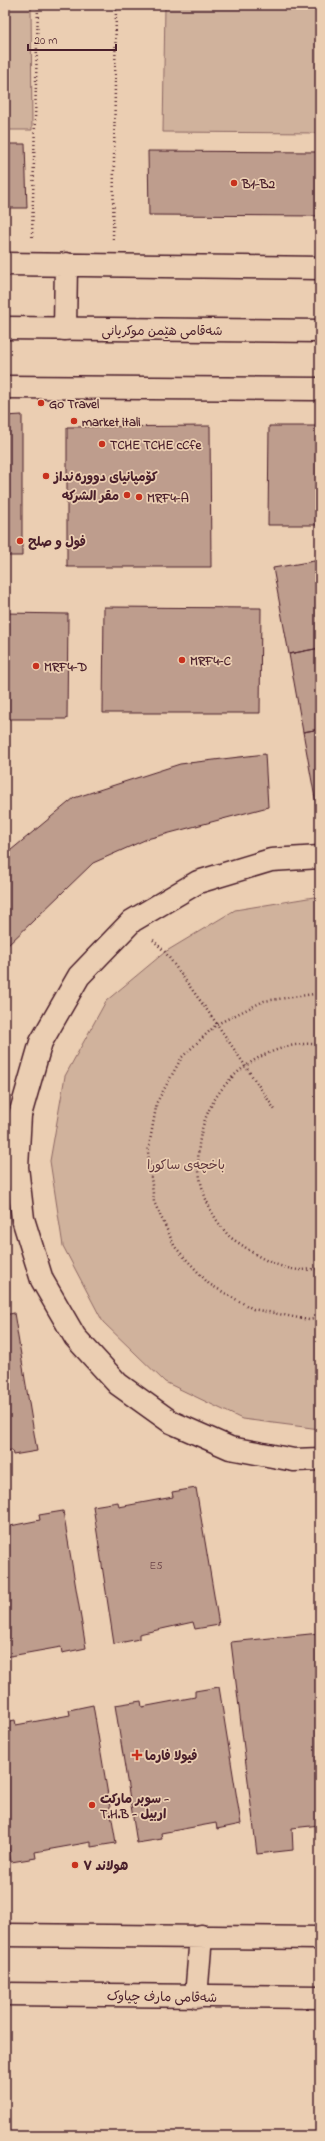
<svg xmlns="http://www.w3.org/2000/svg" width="325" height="2141" viewBox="0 0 325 2141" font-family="'Indie Flower','Playpen Sans Arabic',sans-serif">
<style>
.green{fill:#d0b29c;stroke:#8d6864}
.building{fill:#be9d8d;stroke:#4a1f2b}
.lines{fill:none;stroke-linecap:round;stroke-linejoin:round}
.street-casing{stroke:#4a1f2b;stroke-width:25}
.secondary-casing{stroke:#4a1f2b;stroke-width:25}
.path{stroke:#4a1f2b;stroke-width:2.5;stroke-dasharray:1 3;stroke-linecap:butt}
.street{stroke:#ebceb2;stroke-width:22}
.secondary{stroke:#ebceb2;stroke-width:22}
.poi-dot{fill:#c8321e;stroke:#ebceb2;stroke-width:1.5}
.labels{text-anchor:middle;stroke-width:3.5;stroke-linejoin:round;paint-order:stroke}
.number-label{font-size:11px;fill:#673e44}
.poi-label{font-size:13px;font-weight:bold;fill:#4a1f2b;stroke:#ebceb2;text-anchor:start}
.street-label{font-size:13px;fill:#4a1f2b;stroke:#ebceb2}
.park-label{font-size:13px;fill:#5e353c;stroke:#ebceb2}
</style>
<rect width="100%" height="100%" fill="#ebceb2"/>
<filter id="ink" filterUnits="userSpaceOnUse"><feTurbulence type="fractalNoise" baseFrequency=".025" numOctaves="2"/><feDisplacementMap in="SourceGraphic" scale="8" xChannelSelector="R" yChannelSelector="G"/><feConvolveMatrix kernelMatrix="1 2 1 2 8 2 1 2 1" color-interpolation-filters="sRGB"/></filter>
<g filter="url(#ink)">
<path class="green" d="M5 5H31L32 130H5Z
M165 5H320V133L163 132Z
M314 897 320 898V1429L242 1419 165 1382 103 1322 63 1246 50 1161 65 1076 106 1001 165 952 235 910Z"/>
<path class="building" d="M5 144H25L27 208H5Z
M148 151 320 152V216L149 215Z
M22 415V556H5V416Z
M210 426 211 567H67V427Z
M269 426H320V525H268Z
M320 560V648L289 654 273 568Z
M104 607 261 608 260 713H103Z
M5 613 68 614 67 719H5Z
M320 648V729L303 732 289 654Z
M320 729V826L303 732Z
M265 754 268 807 147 839 93 863 5 948V855L74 798 180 764Z
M14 1313 37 1451 13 1455 12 1450 5 1451V1315Z
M196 1488 219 1625 195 1629 193 1622 139 1634V1639L114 1644 93 1506 118 1502 119 1507 173 1497 172 1492Z
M63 1511 86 1648 62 1653 61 1647 5 1657V1663V1527L40 1520 39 1515Z
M320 1633V1825L292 1828 293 1850 257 1854 231 1642Z
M219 1687 241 1824 217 1829 216 1823 161 1833 162 1839 137 1843 115 1705 141 1701 142 1707 195 1697V1691Z
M93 1705 116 1843 91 1847V1842L35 1852 36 1858 11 1862 5 1823V1722L15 1720 16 1725 70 1715 69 1710Z"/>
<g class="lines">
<defs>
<path id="street" d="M5 264 320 268
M65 329 66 264
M320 857 271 860 198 882 132 921 79 976 41 1042 20 1115 17 1167 23 1219 42 1280 75 1337 118 1384 171 1422 230 1448 294 1460 320 1459"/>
<path id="secondary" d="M5 328 320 331
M5 387 320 389
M5 1935 320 1938
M5 1994 320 1997
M196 1997 201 1936"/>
</defs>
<use href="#street" class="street-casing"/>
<use href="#secondary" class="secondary-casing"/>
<path class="path" d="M32 237 38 5
M113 239 116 5
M153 940 165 952 217 1024 275 1110
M320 995 314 994 264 1001 217 1024 182 1057 157 1102 148 1152 154 1202 175 1247 209 1284 253 1309 309 1320 320 1318
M320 1045C301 1041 279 1048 262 1056 193 1091 177 1179 229 1236 233 1240 241 1244 246 1248 261 1259 280 1268 299 1270 306 1270 313 1269 320 1269"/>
<use href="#street" class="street"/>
<use href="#secondary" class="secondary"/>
</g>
</g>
<g class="poi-dot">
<circle cx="234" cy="183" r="4"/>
<circle cx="41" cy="403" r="4"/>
<circle cx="74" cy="421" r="4"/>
<circle cx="102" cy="444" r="4"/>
<circle cx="46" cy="476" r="4"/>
<circle cx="127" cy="495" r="4"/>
<circle cx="139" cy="497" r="4"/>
<circle cx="20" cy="541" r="4"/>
<circle cx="182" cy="660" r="4"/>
<circle cx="36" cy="666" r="4"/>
<path d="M135 1749h4v4h4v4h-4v4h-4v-4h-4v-4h4z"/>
<circle cx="92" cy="1805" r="4"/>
<circle cx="75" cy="1865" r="4"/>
</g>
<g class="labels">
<g class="number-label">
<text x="156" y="1569">E5</text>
</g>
<g class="poi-label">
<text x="242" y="188">B1-B2</text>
<text x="49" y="408">Go Travel</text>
<text x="82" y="426">market itali</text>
<text x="110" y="449">TCHE TCHE cCfe</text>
<text x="54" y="481">کۆمپانیای دوورەنداز</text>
<text x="119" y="500" text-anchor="end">مقر الشركه</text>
<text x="147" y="502">MRF4-A</text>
<text x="28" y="546">فول و صلح</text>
<text x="190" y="665">MRF4-C</text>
<text x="44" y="671">MRF4-D</text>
<text x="145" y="1760">فيولا فارما</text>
<text x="100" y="1803">سوبر ماركت -<tspan x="100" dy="15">T.H.B - اربيل</tspan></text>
<text x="83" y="1870">هولاند ٧</text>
</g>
<g class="street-label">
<text x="162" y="335">شەقامی هێمن موکریانی</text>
<text transform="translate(162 1996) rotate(1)" y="5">شەقامی مارف چیاوک</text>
</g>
<g class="park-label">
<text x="186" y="1169">باخچەی ساکورا</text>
</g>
</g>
<rect width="325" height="2141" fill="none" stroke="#ebceb2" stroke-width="20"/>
<rect x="10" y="10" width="305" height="2121" fill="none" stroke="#4a1f2b" stroke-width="1.5" filter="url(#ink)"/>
<path d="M28 44v6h88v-6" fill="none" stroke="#4a1f2b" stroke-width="2"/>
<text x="34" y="44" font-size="12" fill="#4a1f2b" stroke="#ebceb2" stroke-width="3" paint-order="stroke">20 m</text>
</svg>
